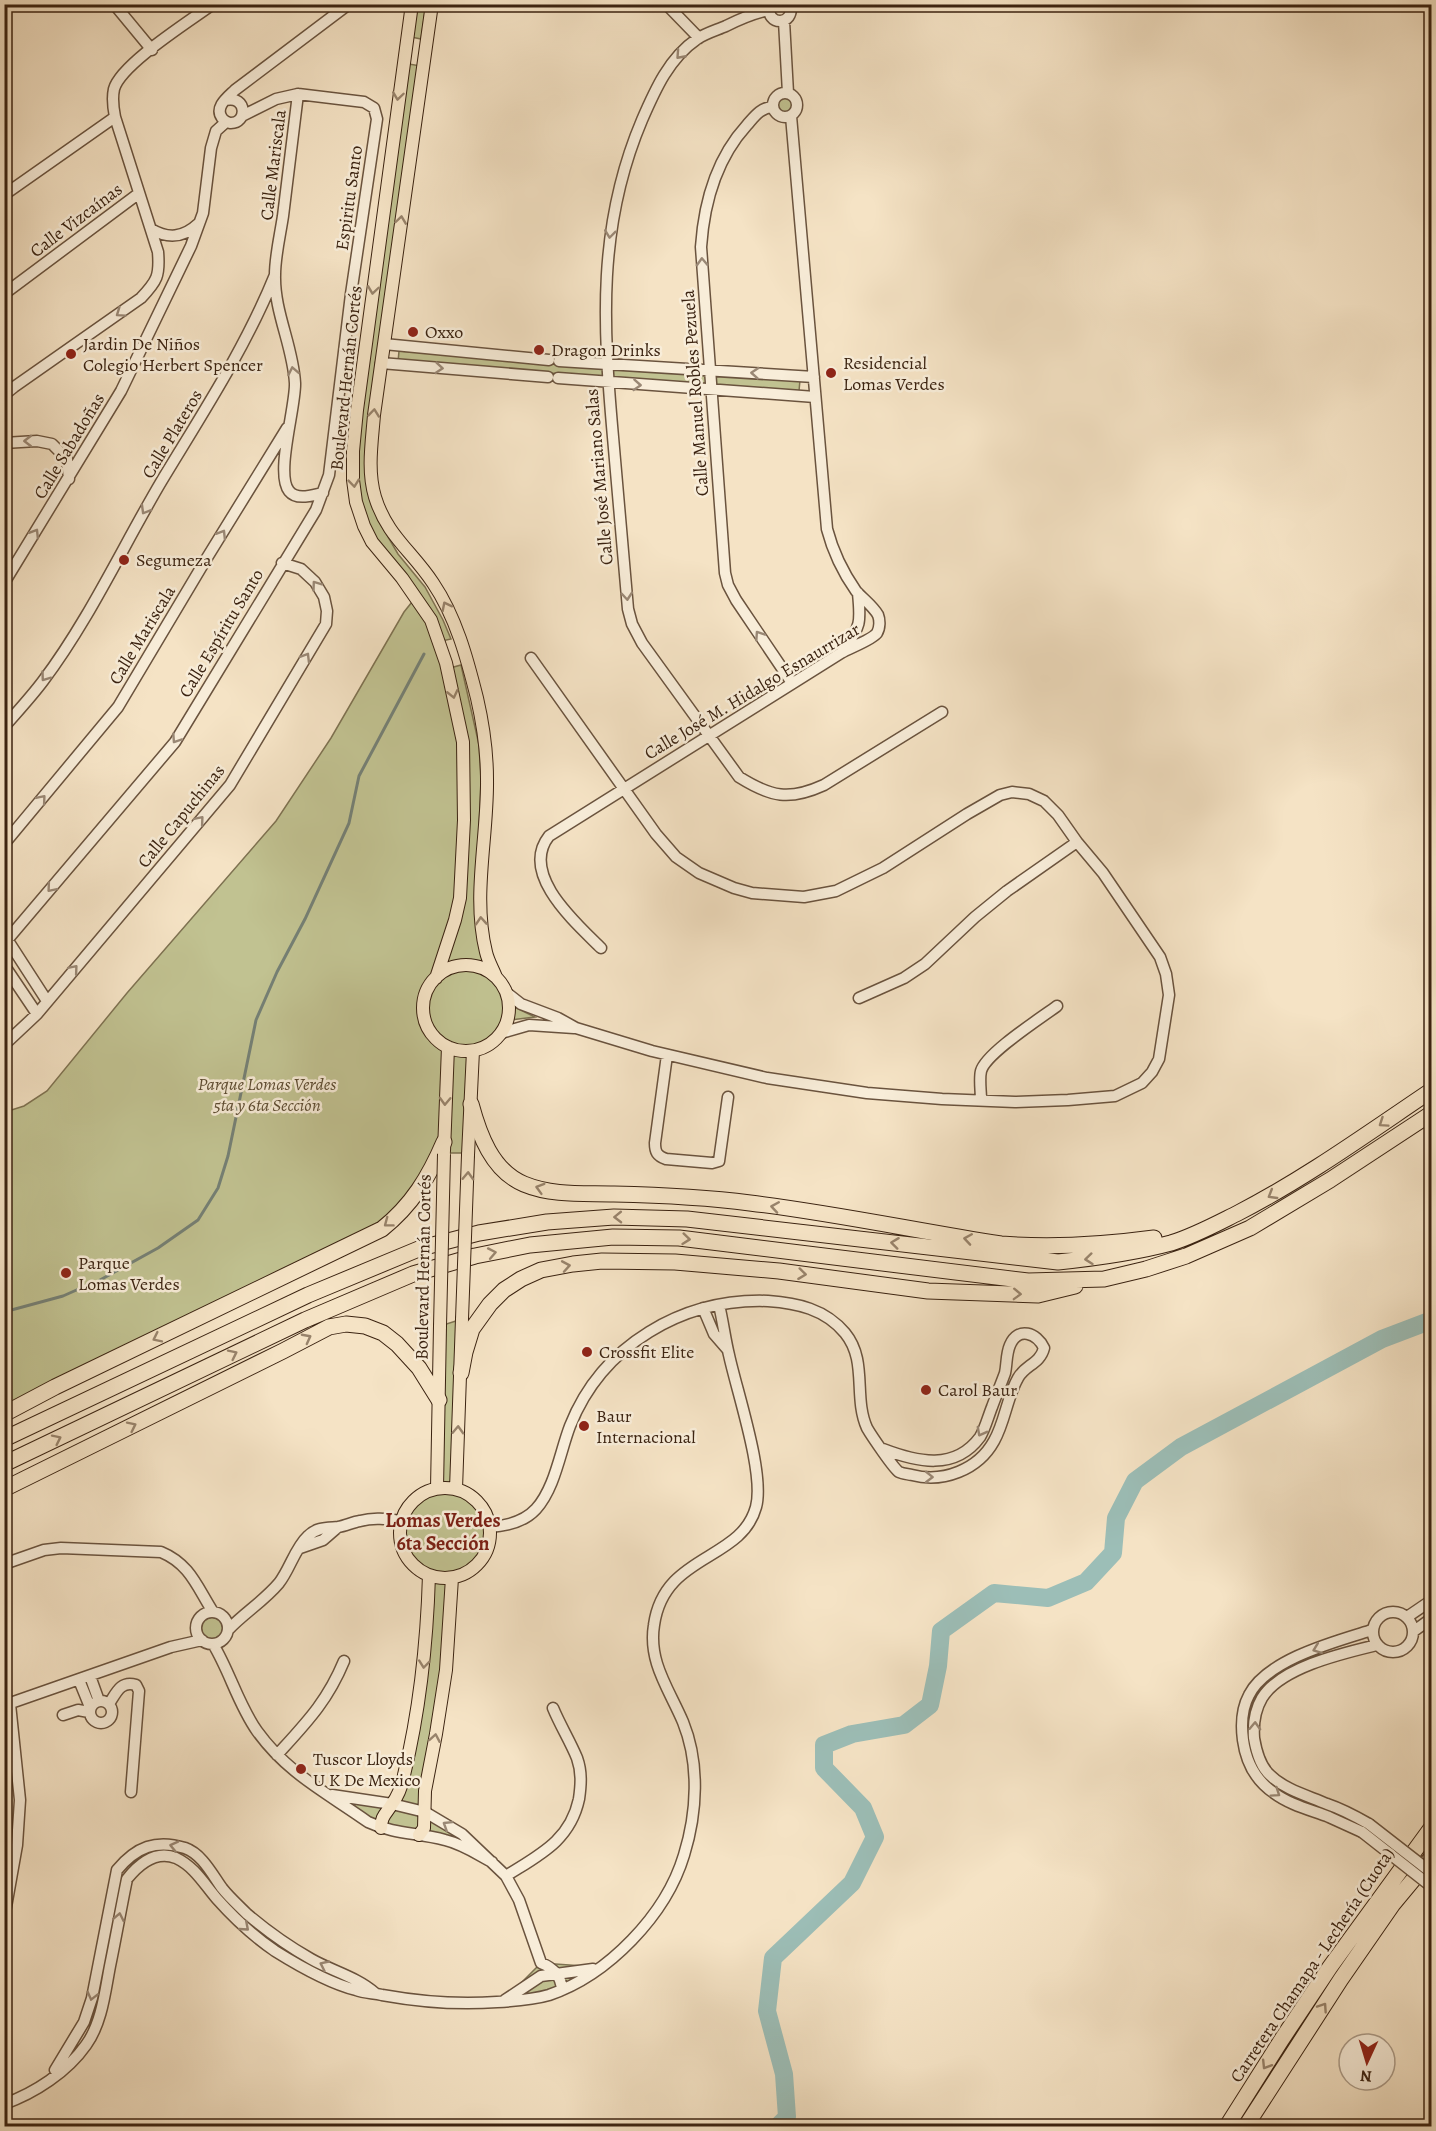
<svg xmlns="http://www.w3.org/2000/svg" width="1436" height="2131" viewBox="0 0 1436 2131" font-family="Alegreya,serif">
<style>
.green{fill:#c1c291;stroke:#7e7251;stroke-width:1.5}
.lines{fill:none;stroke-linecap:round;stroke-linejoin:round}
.stream{stroke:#758075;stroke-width:3}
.river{stroke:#9cbeb7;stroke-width:18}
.minor-casing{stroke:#6a533e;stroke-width:13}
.major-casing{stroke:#3b2311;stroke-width:14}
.highway-casing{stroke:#3b2311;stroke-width:17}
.minor{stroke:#f8edd9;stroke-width:10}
.major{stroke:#f5e3c5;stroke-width:12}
.highway{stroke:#f5e3c5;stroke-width:15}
.minor-bridge-casing{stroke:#6a533e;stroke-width:13;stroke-linecap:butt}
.major-bridge-casing{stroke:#3b2311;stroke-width:14;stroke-linecap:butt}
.minor-bridge{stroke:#f8edd9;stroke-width:10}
.major-bridge{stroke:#f5e3c5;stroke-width:12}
.oneway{stroke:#9a8875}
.oneway2{stroke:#98836b}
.poi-dot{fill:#8f2418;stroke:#f8edd9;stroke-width:2}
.labels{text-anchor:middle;stroke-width:5;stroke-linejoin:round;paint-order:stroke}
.street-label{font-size:18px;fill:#3b2311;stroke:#f8edd9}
.poi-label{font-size:18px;fill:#3b2311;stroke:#f8edd9;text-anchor:start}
.park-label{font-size:18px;font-style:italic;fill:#5c4b31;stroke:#f8edd9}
.neighbourhood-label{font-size:20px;font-weight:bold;fill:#7a1f14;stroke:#f8edd9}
</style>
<rect width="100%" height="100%" fill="#f5e3c5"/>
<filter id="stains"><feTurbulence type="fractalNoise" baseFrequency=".00333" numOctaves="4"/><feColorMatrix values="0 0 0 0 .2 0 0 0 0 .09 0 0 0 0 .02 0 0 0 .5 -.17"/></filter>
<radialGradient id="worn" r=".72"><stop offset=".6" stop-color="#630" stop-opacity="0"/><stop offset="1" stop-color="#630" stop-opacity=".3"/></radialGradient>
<path class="green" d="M415 5H426L421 39 411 37Z
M403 63 421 66 369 415 377 518 398 554 425 587 443 620 451 639 442 641 375 543 358 502 354 451Z
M778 105a7 7 0 1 1 14 0a7 7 0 1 1-14 0Z
M399 351 800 380 799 391 398 362Z
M416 597 450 668 461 665 479 745 481 780 477 876 493 974C476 963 461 961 442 970L459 898C452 920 444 943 437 965 434 975 428 981 424 990 415 1013 426 1035 446 1046L443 1142 394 1218 5 1414V1112L24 1106 47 1091 127 993 276 821 331 738 404 612Z
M467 968C489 973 497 980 504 1002L535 1017 502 1021C458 1099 375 980 467 968Z
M447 1047 459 1051H471L465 1153H449Z
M462 1319 456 1488 437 1487 440 1326Z
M402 1533a43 43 0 1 1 86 0a43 43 0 1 1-86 0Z
M430 1576 452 1579 425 1811 462 1834 460 1844 395 1833 329 1794 393 1804 402 1786Z
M196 1628a16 16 0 1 1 32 0a16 16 0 1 1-32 0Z
M541 1963 599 1967 562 1990 502 2002Z"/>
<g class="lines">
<path class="stream" d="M100 1280 158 1248 198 1220 218 1188 228 1156 256 1020 277 972 305 919 349 823 359 776 424 654
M4 1312 63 1296 90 1284"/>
<path class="river" d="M778 2126 787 2117 784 2074 767 2011 773 1958 852 1883 875 1837 863 1808 824 1768V1745L852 1734 904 1725 930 1705 938 1666 941 1631 994 1593 1048 1598 1086 1582 1113 1553 1116 1518 1135 1481 1181 1447 1382 1339 1432 1320"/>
<defs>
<path id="minor" d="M114 4 152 50
M666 4 699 38
M770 5C764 26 796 27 790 4
M769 10C754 13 740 19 726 26 717 30 706 33 697 39 669 58 655 90 642 120 597 226 603 325 613 437 618 494 623 551 628 609L632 624 642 643 739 777C771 797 789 801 824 785L942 712
M784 21 788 93
M773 105a12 12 0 1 1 24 0a12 12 0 1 1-24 0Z
M298 94C293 135 288 175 283 216 280 236 275 256 275 275 274 312 293 346 295 383 296 406 275 474 289 491 297 501 313 495 323 493
M226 100C247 95 248 124 230 123 226 122 224 121 222 118 214 107 228 97 235 90L349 4
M773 107C761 107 754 117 747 125 716 159 704 203 701 247L725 573 728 585 736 600 792 683
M4 195 115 117
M151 229C168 239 183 238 198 224
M4 294 138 194
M384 344 549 360
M559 361 814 377
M381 363 548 377
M558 378 815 397
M4 395 14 387 141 298C157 281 160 276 158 252L115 117C113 107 112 98 114 89 121 64 190 21 213 4
M4 443 37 441 52 444 67 459 69 479
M4 583 121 391 191 246 203 213 211 148 216 131 226 122
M843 650C861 627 861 622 858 593
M4 727C17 712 31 697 43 681 89 620 122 548 161 482 202 414 245 349 275 275
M4 844 118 707 205 561 287 428
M5 936 47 1001
M8 939 175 742 316 510 329 475 351 294 377 119 374 108 364 102 298 94 276 99 242 116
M601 948C576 923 519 874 549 836L841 653C849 648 872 640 877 633 880 628 880 620 878 615 873 606 863 599 856 591 842 571 833 552 827 529L791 116
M4 965 37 1014
M507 993 521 1004 558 1018 576 1028 652 1051 767 1078 867 1093 942 1099 1015 1102 1068 1100 1115 1096 1142 1083 1152 1072 1159 1059 1169 995 1166 974 1160 957 1103 873 1077 842 1058 815 1044 801 1029 794 1012 792 1000 795 967 814 883 868 836 891 804 897 752 893 734 888 699 873 676 857 656 834 531 658
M859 998 904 978 925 964 975 917 1007 891 1077 842
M501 1033 529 1025 574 1028
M4 1045 37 1014 230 785 326 624 327 611 324 597 315 582 301 569 282 563
M667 1055 655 1143C655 1152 657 1156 666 1159L712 1163 719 1161 728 1097
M981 1100C981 1091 979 1079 981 1071 986 1053 1041 1018 1057 1006
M703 1308 714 1334 727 1349
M490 1527C507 1526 524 1522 536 1509 555 1488 560 1452 570 1426 602 1345 683 1298 768 1301 797 1303 825 1309 845 1333 868 1361 853 1397 867 1428 871 1435 894 1469 899 1472 903 1474 908 1474 912 1475 943 1483 978 1470 994 1441 1005 1422 1007 1397 1018 1378 1025 1365 1040 1364 1044 1348 1037 1333 1018 1326 1010 1345 1006 1354 1007 1364 1005 1373 1001 1384 996 1396 992 1407 988 1417 985 1429 980 1437 955 1471 917 1462 883 1449
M300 1548 323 1540 338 1527
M4 1564 44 1550 61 1548 161 1552C190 1564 197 1587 213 1612
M1373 1632a20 20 0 1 1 40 0a20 20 0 1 1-40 0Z
M196 1628a16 16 0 1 1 32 0a16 16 0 1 1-32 0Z
M1407 1617 1432 1600
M228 1630C244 1613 264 1601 279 1583 290 1569 295 1548 308 1536 317 1527 327 1528 338 1527 345 1526 353 1522 360 1521 374 1517 387 1519 401 1521
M1414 1631 1432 1618
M213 1644C230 1672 238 1704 257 1731 288 1774 326 1792 368 1822 396 1835 417 1832 445 1840 462 1844 477 1854 492 1862
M90 1676 99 1701
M79 1680 90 1707
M90 1712a11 11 0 1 1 22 0a11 11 0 1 1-22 0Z
M109 1704C116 1693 121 1680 136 1685L139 1691 131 1792
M5 1705 171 1647 202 1640
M63 1715 78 1710 89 1712
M277 1755C306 1723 327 1702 344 1661
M332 1795 392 1804 425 1812 462 1834 506 1876 519 1900 541 1963C554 1968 561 1976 562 1990
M1369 1824C1355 1816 1342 1809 1327 1804 1309 1796 1285 1790 1270 1775 1261 1767 1256 1750 1254 1738 1253 1724 1255 1710 1262 1698 1281 1667 1344 1653 1377 1645
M1362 1832C1351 1827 1340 1822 1329 1817 1311 1810 1290 1805 1274 1793 1255 1780 1246 1762 1243 1740 1241 1725 1242 1708 1249 1695 1267 1659 1337 1641 1372 1630
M506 1876C539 1855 570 1841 579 1799 581 1785 582 1772 577 1758 570 1741 560 1725 553 1708
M4 1918 17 1845 20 1800 10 1704
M505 2000 541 1976 593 1969
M55 2070 84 2022 92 1998 117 1870C136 1847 156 1839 185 1848 202 1854 212 1874 222 1888 229 1897 239 1906 247 1914 267 1931 288 1946 311 1959 332 1971 357 1977 375 1993
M4 2104C35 2093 67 2072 86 2045 102 2023 105 1992 110 1966 116 1937 121 1908 127 1879 139 1864 156 1850 176 1858 195 1867 204 1884 217 1899 234 1918 253 1936 275 1951 299 1966 328 1983 356 1990 364 1993 373 1993 382 1995 421 2002 458 2005 497 2002 515 2001 532 2000 549 1995 608 1975 666 1915 684 1855 697 1813 700 1764 683 1722 669 1689 648 1662 654 1625 664 1553 741 1562 756 1507 765 1474 737 1392 729 1355 725 1339 723 1321 719 1305"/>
<path id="major" d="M412 4 357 410 353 451V480L356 502 364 526 372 542 402 578 431 620 446 663 463 742 464 820 460 898 455 920 436 978
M432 4 374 415C372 441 367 471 375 497 387 536 412 551 433 583 456 617 467 658 477 698 483 724 487 752 487 779 488 836 472 896 486 952 488 961 493 969 496 977
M423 1008a43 43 0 1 1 86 0a43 43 0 1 1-86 0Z
M444 1151 448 1047
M468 1155 473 1051
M437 1488 440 1326
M400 1533a45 45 0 1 1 90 0a45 45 0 1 1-90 0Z
M456 1489 462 1319
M381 1828C381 1816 386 1814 392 1804 398 1796 402 1785 404 1775 420 1709 427 1643 429 1575
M419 1835 424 1828 425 1791 436 1734 446 1670 452 1578"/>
<path id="highway" d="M471 1104C479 1134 492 1171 524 1184 553 1196 584 1193 614 1194 659 1195 705 1197 750 1203 834 1213 917 1231 1001 1244 1053 1248 1102 1245 1154 1238
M461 1373 465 1352 472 1329 490 1304 504 1290 521 1279 541 1270 573 1264 602 1261 675 1262 779 1271 928 1291 1038 1295 1075 1286
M4 1414 55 1387 382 1229C412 1205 429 1177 444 1142
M4 1439 308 1295 421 1248 479 1233 547 1222 614 1217 687 1219 1058 1262C1096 1258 1134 1253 1171 1243 1194 1236 1216 1224 1238 1213 1306 1178 1368 1133 1432 1090
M4 1464 305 1320 413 1274 475 1256 530 1245 613 1237 679 1238 1028 1281 1104 1279 1146 1269 1186 1256 1250 1228 1330 1180 1432 1113
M4 1489 283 1351 329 1327 346 1324 365 1326 383 1333 397 1344 419 1368 439 1400
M1227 2126 1282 2039 1330 1967 1432 1827
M1246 2126 1341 1979 1393 1904 1432 1857"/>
</defs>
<use href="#minor" class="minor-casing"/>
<use href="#major" class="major-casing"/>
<use href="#highway" class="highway-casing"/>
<use href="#minor" class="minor"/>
<use href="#major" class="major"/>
<use href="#highway" class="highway"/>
<defs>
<path id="minor-bridge" d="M1369 1824 1432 1873
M1362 1832 1432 1887"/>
<path id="major-bridge" d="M462 1319 468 1155
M440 1326 444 1154"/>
</defs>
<use href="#minor-bridge" class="minor-bridge-casing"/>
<use href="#major-bridge" class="major-bridge-casing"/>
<use href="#minor-bridge" class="minor-bridge"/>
<use href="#major-bridge" class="major-bridge"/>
</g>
<defs><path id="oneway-chevron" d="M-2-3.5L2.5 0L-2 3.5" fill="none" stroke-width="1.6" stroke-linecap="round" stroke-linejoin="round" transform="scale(1.5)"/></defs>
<g class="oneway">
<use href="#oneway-chevron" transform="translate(680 55) rotate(132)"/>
<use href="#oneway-chevron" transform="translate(610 234) rotate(97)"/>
<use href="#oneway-chevron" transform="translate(702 262) rotate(-92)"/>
<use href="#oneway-chevron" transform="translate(120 313) rotate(145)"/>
<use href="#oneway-chevron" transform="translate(439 368) rotate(5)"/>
<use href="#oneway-chevron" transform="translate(293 371) rotate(-101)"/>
<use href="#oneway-chevron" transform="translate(755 373) rotate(-176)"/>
<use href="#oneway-chevron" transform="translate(637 385) rotate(4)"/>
<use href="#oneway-chevron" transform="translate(28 441) rotate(-180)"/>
<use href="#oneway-chevron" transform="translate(145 510) rotate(120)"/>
<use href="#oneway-chevron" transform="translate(35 533) rotate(-58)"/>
<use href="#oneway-chevron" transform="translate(222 534) rotate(-58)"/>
<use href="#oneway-chevron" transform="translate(316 585) rotate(-126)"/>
<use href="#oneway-chevron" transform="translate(627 596) rotate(85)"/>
<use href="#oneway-chevron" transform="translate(759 635) rotate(-124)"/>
<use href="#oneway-chevron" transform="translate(306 657) rotate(-59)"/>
<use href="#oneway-chevron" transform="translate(45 677) rotate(126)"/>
<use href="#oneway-chevron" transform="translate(176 739) rotate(124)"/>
<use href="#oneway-chevron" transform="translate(42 799) rotate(-50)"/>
<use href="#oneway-chevron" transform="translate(200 820) rotate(-50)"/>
<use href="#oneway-chevron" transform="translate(51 888) rotate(130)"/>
<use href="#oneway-chevron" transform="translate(74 969) rotate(-50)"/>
<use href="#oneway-chevron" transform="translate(981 1432) rotate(118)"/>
<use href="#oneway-chevron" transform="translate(929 1477) rotate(1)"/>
<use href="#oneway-chevron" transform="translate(1317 1649) rotate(159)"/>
<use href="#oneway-chevron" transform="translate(1255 1726) rotate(-88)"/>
<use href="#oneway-chevron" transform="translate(1276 1793) rotate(34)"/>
<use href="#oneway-chevron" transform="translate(447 1825) rotate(-148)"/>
<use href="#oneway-chevron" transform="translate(174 1846) rotate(-167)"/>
<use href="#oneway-chevron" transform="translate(119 1917) rotate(-79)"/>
<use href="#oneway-chevron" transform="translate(245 1927) rotate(41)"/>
<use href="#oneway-chevron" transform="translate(324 1965) rotate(-155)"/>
<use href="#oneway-chevron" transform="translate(92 1996) rotate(104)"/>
</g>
<g class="oneway2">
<use href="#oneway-chevron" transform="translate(398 96) rotate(98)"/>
<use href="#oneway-chevron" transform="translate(401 220) rotate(-82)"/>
<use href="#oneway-chevron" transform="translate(373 290) rotate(98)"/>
<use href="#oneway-chevron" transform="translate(374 413) rotate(-84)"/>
<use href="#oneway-chevron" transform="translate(354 483) rotate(84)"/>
<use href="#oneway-chevron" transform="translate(446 606) rotate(-117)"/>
<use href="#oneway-chevron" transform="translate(453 694) rotate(77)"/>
<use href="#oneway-chevron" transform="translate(481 921) rotate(-94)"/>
<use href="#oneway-chevron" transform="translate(445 1101) rotate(92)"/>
<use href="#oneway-chevron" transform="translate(1383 1123) rotate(146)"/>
<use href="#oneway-chevron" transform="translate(468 1176) rotate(-88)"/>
<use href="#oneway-chevron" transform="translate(540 1188) rotate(-164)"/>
<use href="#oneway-chevron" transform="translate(1272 1195) rotate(149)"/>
<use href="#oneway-chevron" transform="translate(775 1207) rotate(-171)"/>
<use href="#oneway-chevron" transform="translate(618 1217) rotate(179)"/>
<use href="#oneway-chevron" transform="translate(388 1223) rotate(143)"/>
<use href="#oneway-chevron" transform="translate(686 1239) rotate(6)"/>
<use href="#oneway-chevron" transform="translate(968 1239) rotate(-171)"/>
<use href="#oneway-chevron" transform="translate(895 1243) rotate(-173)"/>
<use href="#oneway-chevron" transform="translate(492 1253) rotate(-11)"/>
<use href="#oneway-chevron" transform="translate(1089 1259) rotate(174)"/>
<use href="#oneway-chevron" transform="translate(566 1266) rotate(-10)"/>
<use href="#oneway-chevron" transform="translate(802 1274) rotate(7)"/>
<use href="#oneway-chevron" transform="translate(1017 1294) rotate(2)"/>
<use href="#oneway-chevron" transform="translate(157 1338) rotate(154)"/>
<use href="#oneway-chevron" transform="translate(307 1338) rotate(-28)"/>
<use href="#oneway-chevron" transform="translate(233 1354) rotate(-26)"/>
<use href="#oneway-chevron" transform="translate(132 1426) rotate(-26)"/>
<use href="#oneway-chevron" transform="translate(458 1430) rotate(-88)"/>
<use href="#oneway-chevron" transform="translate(57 1439) rotate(-26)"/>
<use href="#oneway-chevron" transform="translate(424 1664) rotate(96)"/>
<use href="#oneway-chevron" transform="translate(435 1738) rotate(-80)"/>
<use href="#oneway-chevron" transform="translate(1323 2007) rotate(-56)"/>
<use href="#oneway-chevron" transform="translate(1266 2065) rotate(122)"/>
</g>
<g class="poi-dot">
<circle cx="413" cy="332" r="6"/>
<circle cx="539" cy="350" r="6"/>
<circle cx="71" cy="354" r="6"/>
<circle cx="831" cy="373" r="6"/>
<circle cx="124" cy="560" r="6"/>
<circle cx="66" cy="1273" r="6"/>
<circle cx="587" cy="1352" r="6"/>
<circle cx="926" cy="1390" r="6"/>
<circle cx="584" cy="1426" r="6"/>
<circle cx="301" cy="1769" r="6"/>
</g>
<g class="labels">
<g class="street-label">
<text transform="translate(273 165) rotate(-83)" y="6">Calle Mariscala</text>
<text transform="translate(349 198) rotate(-82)" y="6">Espiritu Santo</text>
<text transform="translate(76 220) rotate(-37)" y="6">Calle Vizcaínas</text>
<text transform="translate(346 378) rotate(-84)" y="6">Boulevard Hernán Cortés</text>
<text transform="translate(695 393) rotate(-94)" y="6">Calle Manuel Robles Pezuela</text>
<text transform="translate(172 434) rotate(-59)" y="6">Calle Plateros</text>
<text transform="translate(69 446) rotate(-59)" y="6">Calle Sabadoñas</text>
<text transform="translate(599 477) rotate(-95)" y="6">Calle José Mariano Salas</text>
<text transform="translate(221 633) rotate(-59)" y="6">Calle Espíritu Santo</text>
<text transform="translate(142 635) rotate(-59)" y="6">Calle Mariscala</text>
<text transform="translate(752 691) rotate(-31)" y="6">Calle José M. Hidalgo Esnaurrizar</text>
<text transform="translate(181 816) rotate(-51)" y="6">Calle Capuchinas</text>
<text transform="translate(423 1267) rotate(-89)" y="6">Boulevard Hernán Cortés</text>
<text transform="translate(1312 1965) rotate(-56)" y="6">Carretera Chamapa - Lechería (Cuota)</text>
</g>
<g class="poi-label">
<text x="425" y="338">Oxxo</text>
<text x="83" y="350">Jardin De Niños<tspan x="83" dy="21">Colegio Herbert Spencer</tspan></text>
<text x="551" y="356">Dragon Drinks</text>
<text x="843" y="369">Residencial<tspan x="843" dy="21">Lomas Verdes</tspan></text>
<text x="136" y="566">Segumeza</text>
<text x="78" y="1269">Parque<tspan x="78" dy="21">Lomas Verdes</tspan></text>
<text x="599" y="1358">Crossfit Elite</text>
<text x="938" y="1396">Carol Baur</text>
<text x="596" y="1422">Baur<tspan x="596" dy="21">Internacional</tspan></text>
<text x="313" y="1765">Tuscor Lloyds<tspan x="313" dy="21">U K De Mexico</tspan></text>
</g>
<g class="park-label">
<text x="267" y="1090">Parque Lomas Verdes<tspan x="267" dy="21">5ta y 6ta Sección</tspan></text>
</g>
<g class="neighbourhood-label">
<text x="443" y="1527">Lomas Verdes<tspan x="443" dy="23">6ta Sección</tspan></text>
</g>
</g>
<rect width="1436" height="2131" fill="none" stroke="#f5e3c5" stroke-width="24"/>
<rect x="6" y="6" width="1424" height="2119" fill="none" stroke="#3b2311" stroke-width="3"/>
<rect x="12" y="12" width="1412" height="2107" fill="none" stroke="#3b2311" stroke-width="1.5"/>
<g transform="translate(1367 2062) rotate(184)"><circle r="28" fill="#f8edd9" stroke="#ac9c89" stroke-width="1.5"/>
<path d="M0-4.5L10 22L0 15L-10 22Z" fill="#8f2418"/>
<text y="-9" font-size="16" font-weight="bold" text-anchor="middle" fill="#3b2311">N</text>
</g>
<rect width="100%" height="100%" filter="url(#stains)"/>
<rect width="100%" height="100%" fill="url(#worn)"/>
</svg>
